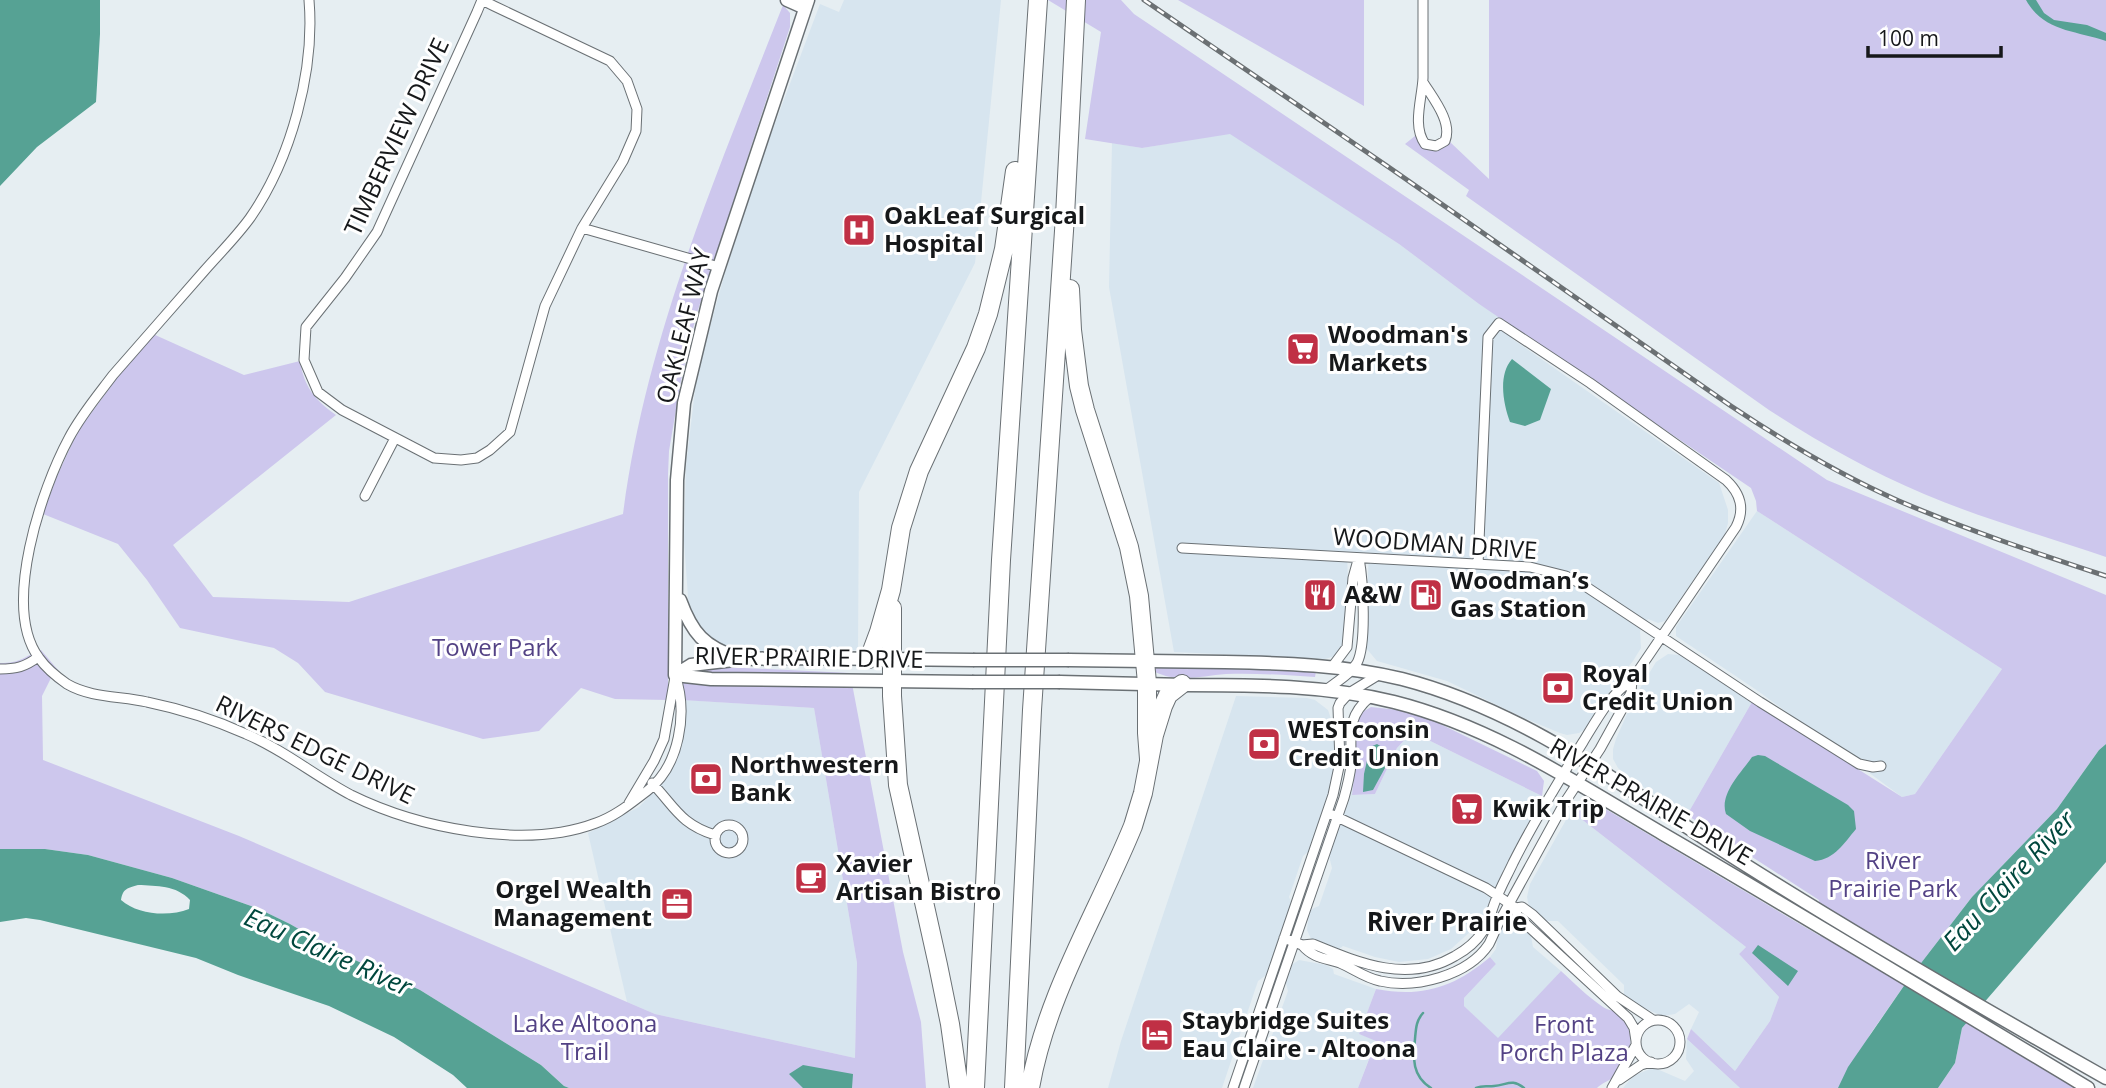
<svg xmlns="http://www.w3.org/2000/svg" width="2106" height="1088" viewBox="0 0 2106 1088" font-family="'Open Sans',sans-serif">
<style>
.built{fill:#d7e5ef}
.green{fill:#cdc7ed}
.water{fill:#56a294;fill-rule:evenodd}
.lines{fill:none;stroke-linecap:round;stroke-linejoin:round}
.stream{stroke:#56a294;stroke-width:2.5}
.street-casing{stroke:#6a7074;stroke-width:11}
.secondary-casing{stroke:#6a7074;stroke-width:15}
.highway-casing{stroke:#6a7074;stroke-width:20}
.street{stroke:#fff;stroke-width:9}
.secondary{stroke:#fff;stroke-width:12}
.highway{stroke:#fff;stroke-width:18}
.rail-casing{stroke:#6b7073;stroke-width:5}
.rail{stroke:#fff;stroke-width:2.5;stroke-dasharray:8;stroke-linecap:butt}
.secondary-bridge-casing{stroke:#6a7074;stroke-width:15;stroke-linecap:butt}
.secondary-bridge{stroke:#fff;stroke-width:12}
.labels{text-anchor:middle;stroke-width:6;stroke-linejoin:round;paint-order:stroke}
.street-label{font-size:24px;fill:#16181a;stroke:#fff}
.poi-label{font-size:24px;font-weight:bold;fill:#16181a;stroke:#fff;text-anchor:start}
.park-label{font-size:24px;fill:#534285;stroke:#fff}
.water-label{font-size:26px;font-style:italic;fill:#00473d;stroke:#fff}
.neighbourhood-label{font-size:26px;font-weight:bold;fill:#16181a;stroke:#fff}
</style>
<rect width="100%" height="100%" fill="#e6eef2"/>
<path class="built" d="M844 0H1001L975 263 859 492 858 650 736 654 706 637 689 611 684 541 686 466 697 373 725 273 765 150 820 4 839 12Z
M1230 133 1399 244 1479 304 1516 327 1511 338 1719 483 1728 510V523L1725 534 1665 621 1658 623 1648 619 1640 631 1641 648 1633 661 1616 682 1584 730 1579 733 1567 735 1560 733 1524 718 1447 681 1377 661 1366 648 1365 639 1369 553H1347L1348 581 1343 648 1335 656 1325 659 1174 652 1109 287 1112 143 1142 148Z
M1757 511 2002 669 1915 794 1902 797 1758 691 1676 636V627Z
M1668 654 1679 655 1752 702 1687 815 1628 777 1618 768 1613 759V749L1616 739 1634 698 1656 662Z
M1236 696 1307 698 1315 700 1328 710 1334 728 1335 761 1333 784 1312 849 1303 856 1289 897 1292 904 1269 973 1258 981 1222 1088H1108L1121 1041Z
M685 700 814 708 857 963 855 1058 655 1014 627 1002 588 833 639 807 662 783 673 765 677 754 684 724Z
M1412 732 1542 796 1540 804 1502 873 1482 925 1480 928 1471 931 1451 949 1428 959 1399 962 1375 957 1343 946 1338 950 1312 941 1307 930 1309 912 1314 908 1319 906 1332 868 1329 856 1350 798 1355 768 1352 795 1375 794 1397 748Z
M1571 811 1746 947 1739 954 1779 997 1770 1021 1735 1071 1691 1029 1699 1012 1689 1004 1675 1014 1662 1016 1635 1004 1624 996V985L1558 921H1545L1529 907 1527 897 1530 884Z
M1515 927 1528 933 1531 936 1533 947 1561 971 1498 1039 1464 1006V998L1496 964 1490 957 1496 949 1498 935 1502 930Z
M1299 960 1326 965 1333 969 1334 974 1376 989 1359 1034 1376 1040 1358 1088H1253L1288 991 1285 979 1290 966Z
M1687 1039 1740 1088H1623L1633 1076 1650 1069H1657L1685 1081 1694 1071 1686 1059Z"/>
<path class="green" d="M1048 0H1121L1134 14 1827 480 2106 595V744L2099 750 2057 809 1972 897 1908 980 1871 1033 1841 1088H1740L1687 1039 1691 1029 1735 1071 1770 1021 1779 997 1739 954 1746 947 1571 811C1578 803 1586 799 1597 804L1820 936 1819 900 1687 815 1752 702 1902 797 1915 794 2002 669 1757 511 1756 501 1751 488 1479 304 1399 244 1230 134 1142 148 1085 139 1101 32Z
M1178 0H1364V106Z
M1489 0H2106V557C2045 536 1983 519 1924 494 1869 471 1818 442 1769 410L1466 196 1469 190 1405 144 1415 136 1422 146C1433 152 1441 151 1450 142L1489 179Z
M783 5 790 13V27L696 316 681 380 669 451 668 475V700L615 699 581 688 539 731 483 739 325 692 298 663 274 648 180 628 147 580 118 544 43 514 57 476 78 431 122 371 153 334 244 375 300 361C304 387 315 400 336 415L173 545 213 597 349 602 623 514C646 336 718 171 783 5Z
M41 650 58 670 51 678 42 696 43 760 239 836 655 1014 855 1058 857 963 814 708 682 700V665L850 673 903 952 921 1022 926 1088H569L564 1086 541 1065 420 990 342 954 290 924 257 908 172 878 88 855 45 849H0V663C21 663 23 657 41 650Z
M1155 667 1316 671 1315 677C1286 675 1255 673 1226 674 1202 676 1178 683 1155 672Z
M1371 707 1399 710 1432 720 1537 771 1544 781 1542 796 1412 732 1397 748 1375 794 1352 795 1355 768 1356 723 1361 713Z
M1490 957 1496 964 1464 998V1006L1498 1038 1561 971C1574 983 1588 997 1603 1007 1607 1010 1613 1010 1617 1013 1638 1030 1632 1059 1615 1076 1609 1081 1602 1083 1597 1088H1358L1376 1041 1359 1034 1376 989C1422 998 1455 987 1490 957Z
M1969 1019 2084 1088H1938L1955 1063 1962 1028Z"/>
<path class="water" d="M0 0H100V34L96 102 37 147 0 186Z
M2026 0H2036L2044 13 2054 20 2087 25 2106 33V41C2075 30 2044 32 2026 0Z
M1512 359 1551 389 1540 420 1525 426 1510 422C1503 403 1498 375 1512 359Z
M1377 744 1390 752 1391 757 1373 790 1363 792 1364 774 1370 747Z
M2106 744V862L1962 1028 1955 1063 1938 1088H1838L1848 1067 1908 980 1972 897 2057 809 2099 750Z
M1758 755 1765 756 1848 805 1854 811 1856 829C1844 843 1835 859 1815 861L1750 831 1726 814C1719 794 1741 773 1752 757Z
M0 849H45L88 855 172 878 257 908 290 924 342 954 420 990 541 1065 564 1086 569 1088H467L453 1075 394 1037 329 1006 238 975 196 958 40 920 26 918 0 922ZM138 885C157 886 176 885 190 900L189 909C169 917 138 915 121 900 123 888 128 888 138 885Z
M1758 945 1798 971 1788 986 1752 953Z
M803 1065 853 1074 852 1088H803L789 1074Z"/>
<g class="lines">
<path class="stream" d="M1423 1013C1416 1021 1416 1028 1415 1039 1413 1059 1412 1076 1431 1088
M1476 1088C1483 1085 1487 1087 1494 1086 1507 1085 1512 1078 1524 1088"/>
<defs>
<path id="street" d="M309 0C315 71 291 159 250 218 237 236 220 253 205 270 174 305 144 340 113 375 98 395 81 415 69 438 42 488 1 607 39 658 46 668 57 677 67 684 91 698 121 696 147 702 181 709 215 720 246 734 284 750 315 776 351 795 418 828 525 850 596 823 616 816 631 803 647 791 680 766 688 712 675 675
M482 0 494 6 610 61 627 81 637 109 636 131 623 161 582 228 545 306 510 432 490 450 477 458 461 460 434 458 342 410 318 392 304 360 306 327 345 278 377 232 477 12 482 0
M1423 82C1432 97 1453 122 1445 141L1436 146 1425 144C1412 126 1422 99 1423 78 1423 52 1423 26 1423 0
M582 228 719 267
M365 496 395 438
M1182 548 1530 567 1566 576 1585 586 1760 702 1859 764 1873 767 1881 766
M1332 667 1347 647 1353 578 1358 560
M0 669C16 669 25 667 38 657
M1327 689C1337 682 1350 674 1357 663 1367 644 1363 580 1359 558
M652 783C675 807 680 824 715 835
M629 803 654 761 664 739 675 677
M1333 815 1486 888 1516 908 1522 907 1533 915 1617 996 1653 1020
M715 839a14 14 0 1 1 28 0a14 14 0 1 1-28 0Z
M1516 908 1517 916 1628 1018 1634 1028 1636 1041
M1284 938 1302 945 1313 944C1359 963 1408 984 1455 956 1466 950 1476 942 1483 931 1489 923 1491 912 1495 902 1500 888 1507 876 1513 863 1534 821 1558 782 1583 742 1596 721 1610 694 1632 680L1736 527C1745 509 1741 494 1726 480L1590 383 1499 323 1488 337 1478 564
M1302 945C1313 958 1324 958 1340 963 1354 969 1365 978 1380 981 1415 989 1468 976 1489 944 1492 938 1495 931 1498 924L1565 802 1600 749 1631 693 1632 680
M1636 1042a22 22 0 1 1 44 0a22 22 0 1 1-44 0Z
M1619 1080 1641 1065 1651 1062
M1233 1088 1333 795 1340 762 1338 708 1340 703 1349 693 1380 674
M1244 1088 1344 798C1347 787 1350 776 1351 765 1352 736 1345 718 1370 697
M1612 1088 1636 1045"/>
<path id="secondary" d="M787 0 805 8
M680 600C692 633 704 647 738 658
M1069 660C1121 661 1173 661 1225 662 1284 663 1344 665 1402 679 1530 712 1634 795 1744 864 1863 939 1984 1009 2106 1078
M675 675 677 480 684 403 711 291 808 0
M675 675 691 665 742 659 799 658 973 660
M675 675 711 679 972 682
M1060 682C1102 683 1143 684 1185 685 1256 685 1325 685 1394 702 1493 727 1576 783 1663 834 1806 917 1946 1003 2088 1088"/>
<path id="highway" d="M1070 289 1072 330 1079 386 1085 410 1129 547 1139 596 1147 683V733L1149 759
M892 608V696L898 785 938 965 950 1024 959 1088
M869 659 879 632 891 590 901 528 919 471 976 348 988 314 1004 249 1015 171
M975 1088 1001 560 1038 0
M1014 1088 1032 710 1065 216 1076 0
M1030 1088C1046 995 1098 912 1133 826L1143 793 1154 735 1163 706 1168 695 1182 684"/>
</defs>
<use href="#street" class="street-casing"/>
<use href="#secondary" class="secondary-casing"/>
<use href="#highway" class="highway-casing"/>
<use href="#street" class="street"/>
<use href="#secondary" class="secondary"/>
<use href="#highway" class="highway"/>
<defs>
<path id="rail" d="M1144 0 1390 168 1731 406C1785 442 1840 475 1899 501 1967 530 2036 553 2106 576"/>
</defs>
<use href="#rail" class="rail-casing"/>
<use href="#rail" class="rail"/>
<defs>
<path id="secondary-bridge" d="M973 660H1069
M972 682H1060"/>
</defs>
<use href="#secondary-bridge" class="secondary-bridge-casing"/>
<use href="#secondary-bridge" class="secondary-bridge"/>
</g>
<defs>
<symbol id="hospital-square" viewBox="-11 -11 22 22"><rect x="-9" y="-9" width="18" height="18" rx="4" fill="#c03045" stroke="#fff"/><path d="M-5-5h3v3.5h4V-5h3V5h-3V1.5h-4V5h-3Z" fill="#fff"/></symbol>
<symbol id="supermarket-square" viewBox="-11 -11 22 22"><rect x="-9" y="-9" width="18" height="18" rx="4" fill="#c03045" stroke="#fff"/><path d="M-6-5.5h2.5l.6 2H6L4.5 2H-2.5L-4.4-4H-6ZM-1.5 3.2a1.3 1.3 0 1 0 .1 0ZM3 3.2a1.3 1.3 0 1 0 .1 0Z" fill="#fff"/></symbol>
<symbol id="restaurant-square" viewBox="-11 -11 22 22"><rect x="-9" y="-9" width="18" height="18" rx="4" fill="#c03045" stroke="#fff"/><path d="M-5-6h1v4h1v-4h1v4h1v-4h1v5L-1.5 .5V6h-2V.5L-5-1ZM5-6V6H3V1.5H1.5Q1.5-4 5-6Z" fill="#fff"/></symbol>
<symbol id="fuel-square" viewBox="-11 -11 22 22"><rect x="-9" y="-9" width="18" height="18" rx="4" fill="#c03045" stroke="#fff"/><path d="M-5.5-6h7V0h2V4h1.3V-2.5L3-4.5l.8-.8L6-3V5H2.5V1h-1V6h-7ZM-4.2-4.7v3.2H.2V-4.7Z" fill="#fff"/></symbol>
<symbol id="bank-square" viewBox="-11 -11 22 22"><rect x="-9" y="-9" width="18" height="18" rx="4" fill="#c03045" stroke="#fff"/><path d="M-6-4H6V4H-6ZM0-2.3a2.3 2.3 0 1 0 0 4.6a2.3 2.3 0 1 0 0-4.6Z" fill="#fff"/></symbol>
<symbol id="cafe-square" viewBox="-11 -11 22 22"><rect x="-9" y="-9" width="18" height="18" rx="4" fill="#c03045" stroke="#fff"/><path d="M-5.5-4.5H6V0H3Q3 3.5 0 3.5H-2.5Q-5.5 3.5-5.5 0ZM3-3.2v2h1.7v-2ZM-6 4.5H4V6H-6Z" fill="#fff"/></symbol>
<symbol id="office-square" viewBox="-11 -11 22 22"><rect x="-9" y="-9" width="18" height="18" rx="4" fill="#c03045" stroke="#fff"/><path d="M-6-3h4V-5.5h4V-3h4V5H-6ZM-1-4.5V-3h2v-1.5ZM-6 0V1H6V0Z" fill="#fff"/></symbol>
<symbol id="hotel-square" viewBox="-11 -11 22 22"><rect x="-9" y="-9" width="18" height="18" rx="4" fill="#c03045" stroke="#fff"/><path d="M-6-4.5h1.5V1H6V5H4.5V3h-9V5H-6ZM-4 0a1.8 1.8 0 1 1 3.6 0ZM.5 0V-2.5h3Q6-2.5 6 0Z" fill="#fff"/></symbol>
</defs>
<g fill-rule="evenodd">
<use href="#hospital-square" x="840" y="211" width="38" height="38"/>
<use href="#supermarket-square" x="1284" y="330" width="38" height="38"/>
<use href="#restaurant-square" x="1301" y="576" width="38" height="38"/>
<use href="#fuel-square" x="1407" y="576" width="38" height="38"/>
<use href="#bank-square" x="1539" y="669" width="38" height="38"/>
<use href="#bank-square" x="1245" y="725" width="38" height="38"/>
<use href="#bank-square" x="687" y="760" width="38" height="38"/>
<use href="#supermarket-square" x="1448" y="790" width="38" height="38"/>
<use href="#cafe-square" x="792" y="859" width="38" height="38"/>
<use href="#office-square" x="658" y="885" width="38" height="38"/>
<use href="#hotel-square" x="1138" y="1016" width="38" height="38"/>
</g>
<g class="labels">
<g class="street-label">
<text transform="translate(397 137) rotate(-65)" y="8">TIMBERVIEW DRIVE</text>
<text transform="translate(684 326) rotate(-76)" y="8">OAKLEAF WAY</text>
<text transform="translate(1435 544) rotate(4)" y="8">WOODMAN DRIVE</text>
<text transform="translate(809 658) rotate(1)" y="8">RIVER PRAIRIE DRIVE</text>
<text transform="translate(315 750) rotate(26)" y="8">RIVERS EDGE DRIVE</text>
<text transform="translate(1651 802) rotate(30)" y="8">RIVER PRAIRIE DRIVE</text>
</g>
<g class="poi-label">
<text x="884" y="224">OakLeaf Surgical<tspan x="884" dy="28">Hospital</tspan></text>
<text x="1328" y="343">Woodman's<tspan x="1328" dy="28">Markets</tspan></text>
<text x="1450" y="589">Woodman’s<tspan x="1450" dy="28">Gas Station</tspan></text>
<text x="1344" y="603">A&amp;W</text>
<text x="1582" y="682">Royal<tspan x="1582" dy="28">Credit Union</tspan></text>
<text x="1288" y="738">WESTconsin<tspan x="1288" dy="28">Credit Union</tspan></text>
<text x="730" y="773">Northwestern<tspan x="730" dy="28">Bank</tspan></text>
<text x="1492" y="817">Kwik Trip</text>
<text x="836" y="872">Xavier<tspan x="836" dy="28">Artisan Bistro</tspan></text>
<text x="652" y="898" text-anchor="end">Orgel Wealth<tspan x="652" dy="28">Management</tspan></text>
<text x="1182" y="1029">Staybridge Suites<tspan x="1182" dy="28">Eau Claire - Altoona</tspan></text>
</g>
<g class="park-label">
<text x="495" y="656">Tower Park</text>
<text x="1893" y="869">River<tspan x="1893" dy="28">Prairie Park</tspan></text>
<text x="585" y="1032">Lake Altoona<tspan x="585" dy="28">Trail</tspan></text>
<text x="1564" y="1033">Front<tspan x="1564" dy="28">Porch Plaza</tspan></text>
</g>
<g class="water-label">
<text transform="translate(2009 881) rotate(-47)" y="9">Eau Claire River</text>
<text transform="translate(328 952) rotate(24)" y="9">Eau Claire River</text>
</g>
<g class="neighbourhood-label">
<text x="1447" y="931">River Prairie</text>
</g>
</g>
<path d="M1868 46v10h133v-10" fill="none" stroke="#16181a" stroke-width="3.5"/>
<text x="1878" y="46" font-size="21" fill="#16181a" stroke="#ffffff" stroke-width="5" paint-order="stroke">100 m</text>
</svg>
